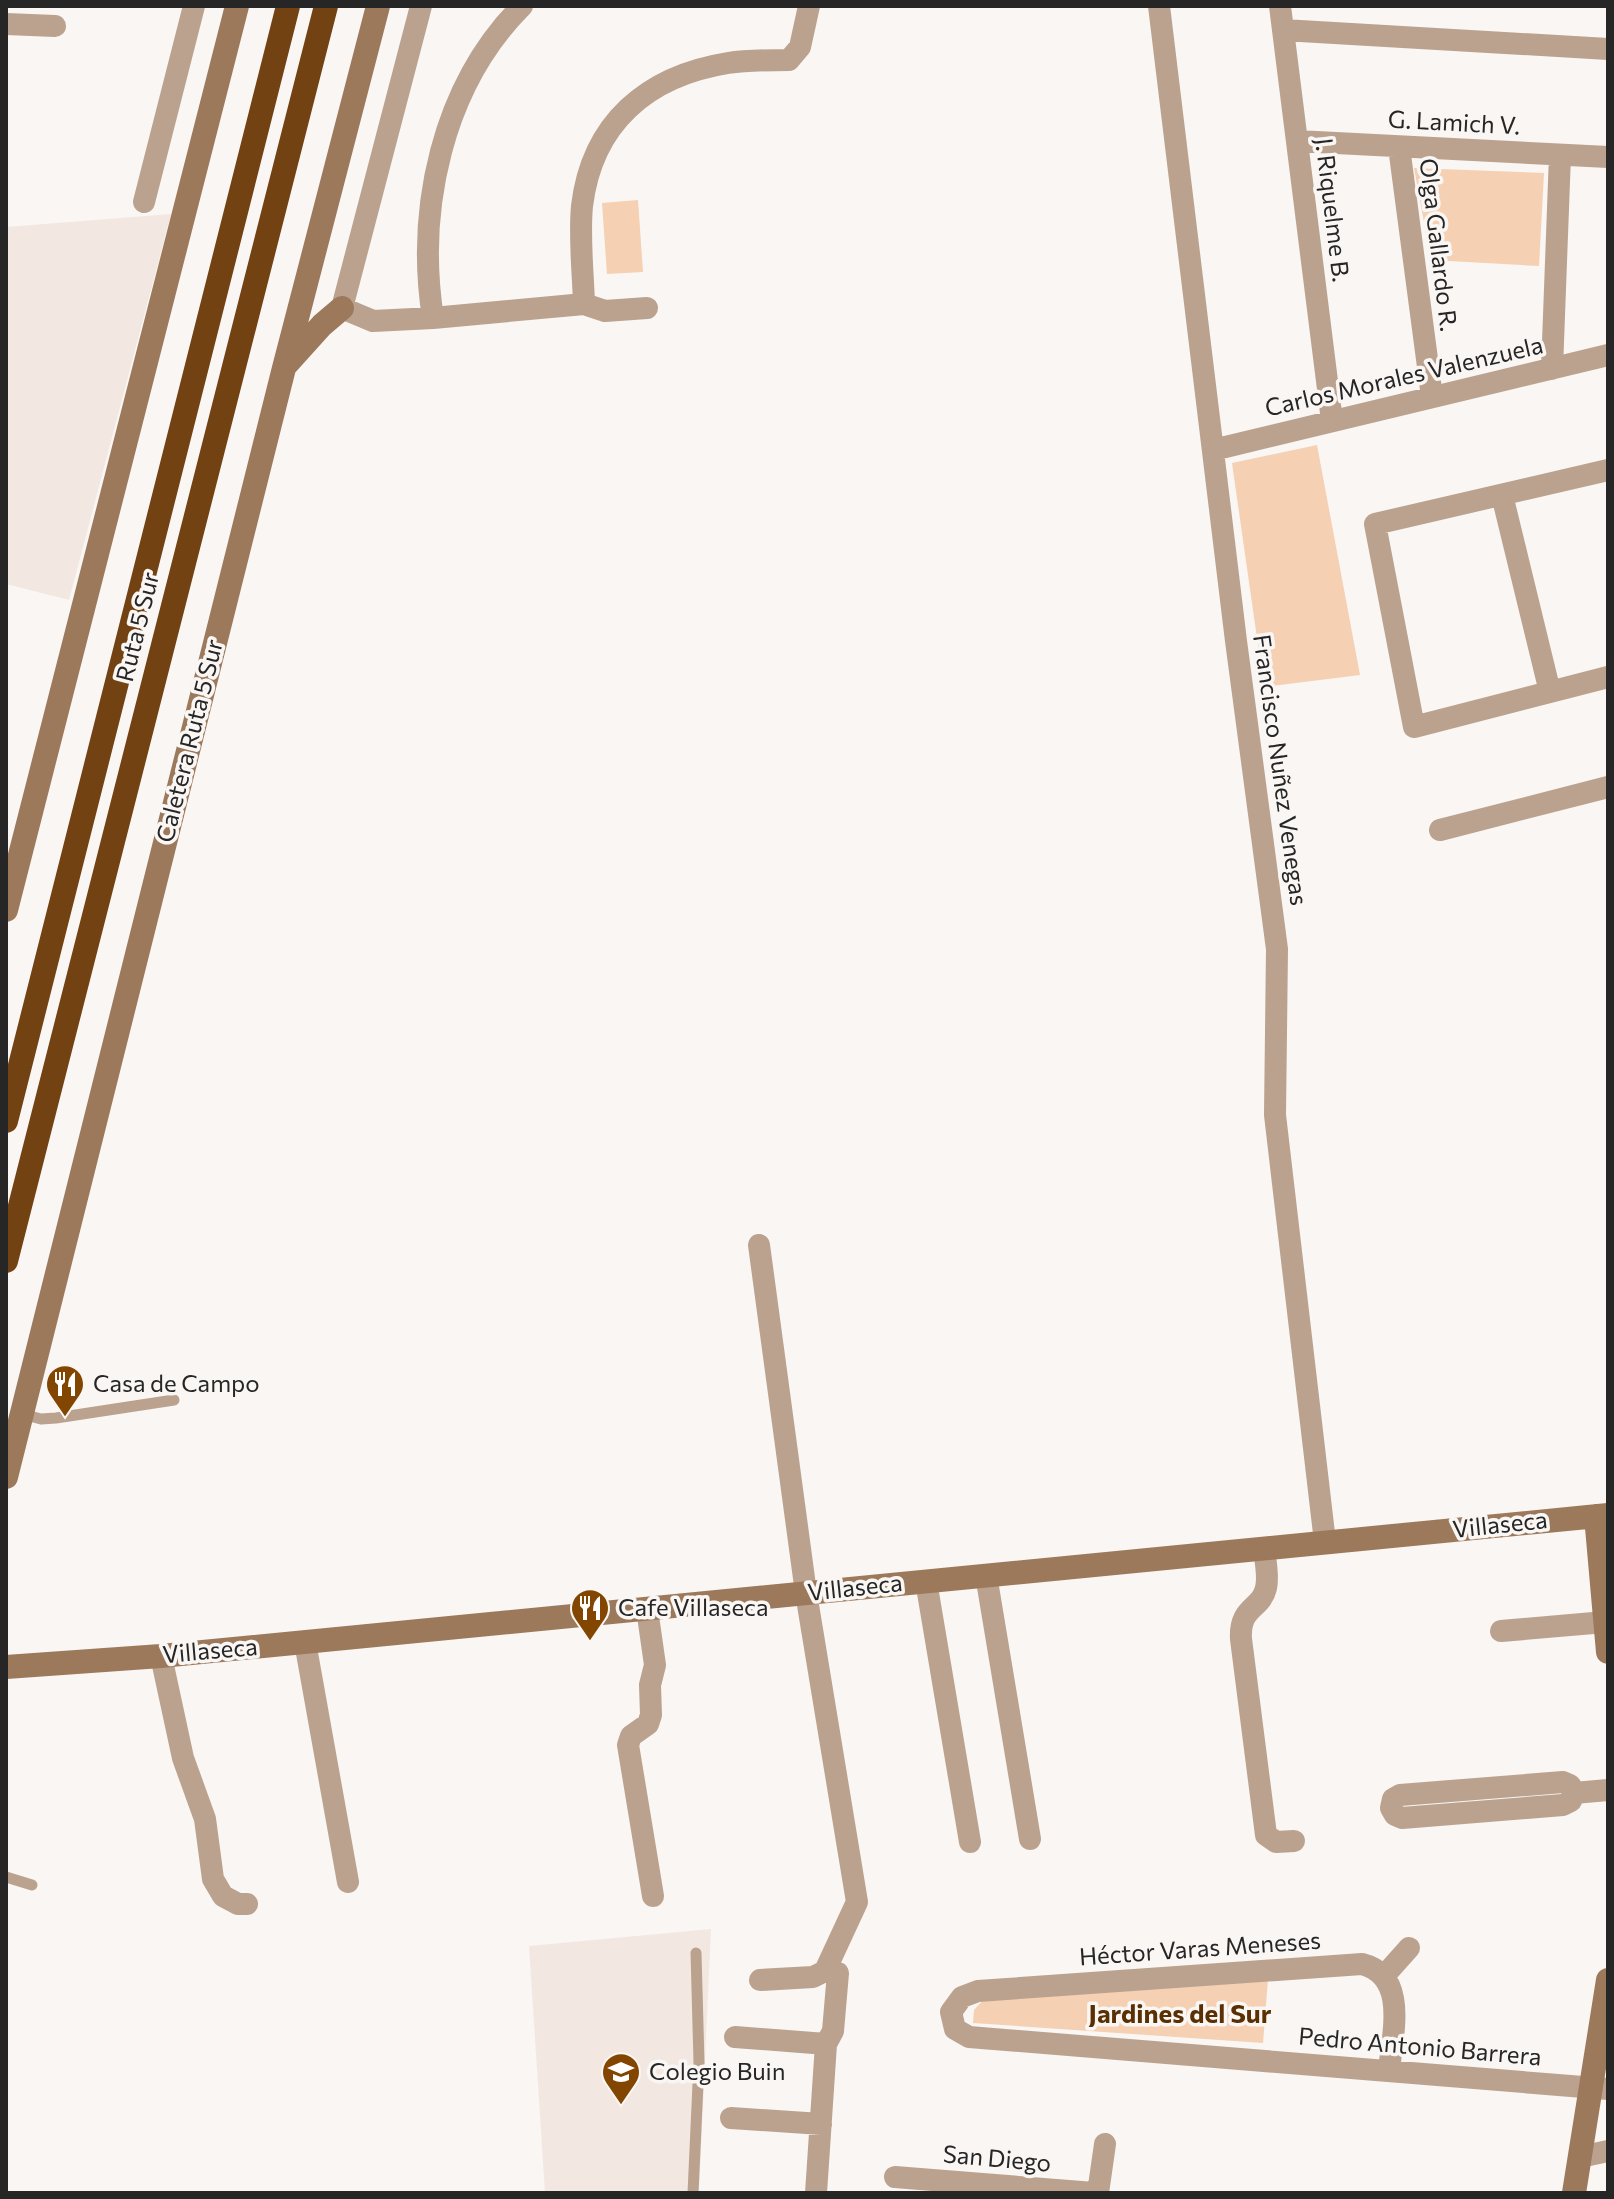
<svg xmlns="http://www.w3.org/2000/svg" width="1614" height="2199" viewBox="0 0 1614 2199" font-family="Commissioner,sans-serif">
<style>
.built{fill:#f2e8e1}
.green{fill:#f5d0b3}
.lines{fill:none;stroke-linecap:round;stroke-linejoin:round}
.lane{stroke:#bba28e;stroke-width:11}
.street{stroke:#bba28e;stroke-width:22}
.secondary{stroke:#9d795c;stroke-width:24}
.highway{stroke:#734213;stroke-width:24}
.labels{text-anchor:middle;stroke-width:7;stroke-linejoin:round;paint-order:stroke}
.street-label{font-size:24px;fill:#272626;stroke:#f9f6f4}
.poi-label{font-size:24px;fill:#272626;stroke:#f9f6f4;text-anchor:start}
.neighbourhood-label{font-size:26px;font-weight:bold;fill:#592f04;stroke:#f9f6f4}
</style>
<rect width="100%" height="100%" fill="#f9f6f4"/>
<path class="built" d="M171 214 69 600 6 584V227Z
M711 1929 699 2193H545L529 1946Z"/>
<path class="green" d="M1414 168 1544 173 1539 266 1431 260Z
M638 200 643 272 607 274 602 203Z
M1317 445 1360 675 1264 687 1232 463Z
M1268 1979 1263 2043 973 2023 974 2010 986 1997Z"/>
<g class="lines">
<path class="lane" d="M22 1414 41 1419 56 1418 174 1400
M6 1877 32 1885
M693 2193 699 2062 696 1953"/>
<path class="street" d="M421 6 342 308 373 321 433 318 584 304 605 311 647 308
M1159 6 1236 641 1277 949 1275 1115 1325 1542
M1280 6 1332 421
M6 24 55 26
M1283 30 1608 49
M1297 141 1608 157
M1399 147 1432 397
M144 202 194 6
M584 304C583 271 579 238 582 206 592 123 647 76 728 63 748 60 769 60 789 60L800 47 809 6
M433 318C416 209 442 86 522 6
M1552 369 1560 155
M1213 450 1608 355
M1608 470 1375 524 1414 727 1608 677
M1502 495 1550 692
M1440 830 1608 787
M759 1245 806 1593 857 1902 825 1971 813 1977 760 1980
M1264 1548C1265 1560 1269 1576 1266 1588 1261 1610 1239 1606 1241 1639L1266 1835 1276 1842 1294 1841
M986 1575 1030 1839
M926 1581 970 1842
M647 1609 655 1665 650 1685 651 1715 648 1724 631 1736 628 1745 653 1896
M1501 1631 1605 1622
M305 1642 348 1882
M161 1656 183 1758 205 1819 213 1879 223 1896 238 1904H247
M1563 1782 1570 1785 1574 1793 1571 1801 1563 1805 1402 1818 1395 1815 1391 1808 1393 1799 1400 1795Z
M1574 1793 1608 1790
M1384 1976 1409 1948
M735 2037 826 2044
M1389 2071C1392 2035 1409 1976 1362 1964L978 1991 962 1997 951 2012 955 2029 969 2037 1608 2089
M731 2118 821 2124
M1580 2157 1608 2151
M895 2177 1094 2193
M816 2193 826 2044 833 2031 838 1973
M1098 2193 1105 2144"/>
<path class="secondary" d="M285 366 322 325 342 308
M6 910 237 6
M6 1477 284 368 378 6
M1596 1516 1608 1652
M6 1667 161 1656 1608 1515
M1574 2193 1608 1980"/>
<path class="highway" d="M6 1121 288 6
M6 1261 326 6"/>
</g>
<defs>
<symbol id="restaurant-pin" viewBox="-11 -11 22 30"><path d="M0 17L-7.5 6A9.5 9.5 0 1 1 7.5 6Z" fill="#824600" stroke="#f9f6f4"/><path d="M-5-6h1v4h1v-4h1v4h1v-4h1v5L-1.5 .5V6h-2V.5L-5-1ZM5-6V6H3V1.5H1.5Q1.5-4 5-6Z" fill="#fff"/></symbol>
<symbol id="school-pin" viewBox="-11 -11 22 30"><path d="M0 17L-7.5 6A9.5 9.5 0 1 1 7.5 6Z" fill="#824600" stroke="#f9f6f4"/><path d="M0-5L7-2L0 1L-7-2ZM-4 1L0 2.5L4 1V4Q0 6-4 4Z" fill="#fff"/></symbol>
</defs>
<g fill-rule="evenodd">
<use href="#restaurant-pin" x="43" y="1362" width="44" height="60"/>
<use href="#restaurant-pin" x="568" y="1586" width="44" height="60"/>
<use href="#school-pin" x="599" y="2050" width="44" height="60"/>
</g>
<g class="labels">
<g class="street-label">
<text transform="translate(1454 123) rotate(3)" y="8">G. Lamich V.</text>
<text transform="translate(1332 210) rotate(83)" y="8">J. Riquelme B.</text>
<text transform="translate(1438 245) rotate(83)" y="8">Olga Gallardo R.</text>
<text transform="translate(1404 377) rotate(-13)" y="8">Carlos Morales Valenzuela</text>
<text transform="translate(138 627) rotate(-76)" y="8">Ruta 5 Sur</text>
<text transform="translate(190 741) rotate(-76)" y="8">Caletera Ruta 5 Sur</text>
<text transform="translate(1280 770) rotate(82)" y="8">Francisco Nuñez Venegas</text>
<text transform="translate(1500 1525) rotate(-6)" y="8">Villaseca</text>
<text transform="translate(855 1588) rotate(-6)" y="8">Villaseca</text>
<text transform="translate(210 1651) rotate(-5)" y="8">Villaseca</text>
<text transform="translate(1200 1949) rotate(-4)" y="8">Héctor Varas Meneses</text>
<text transform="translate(1420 2047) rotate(5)" y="8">Pedro Antonio Barrera</text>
<text transform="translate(997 2159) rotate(5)" y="8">San Diego</text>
</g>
<g class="poi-label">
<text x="93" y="1392">Casa de Campo</text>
<text x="618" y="1616">Cafe Villaseca</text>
<text x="649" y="2080">Colegio Buin</text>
</g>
<g class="neighbourhood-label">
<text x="1180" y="2023">Jardines del Sur</text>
</g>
</g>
<rect width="1614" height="2199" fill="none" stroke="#272626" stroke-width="16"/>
</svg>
